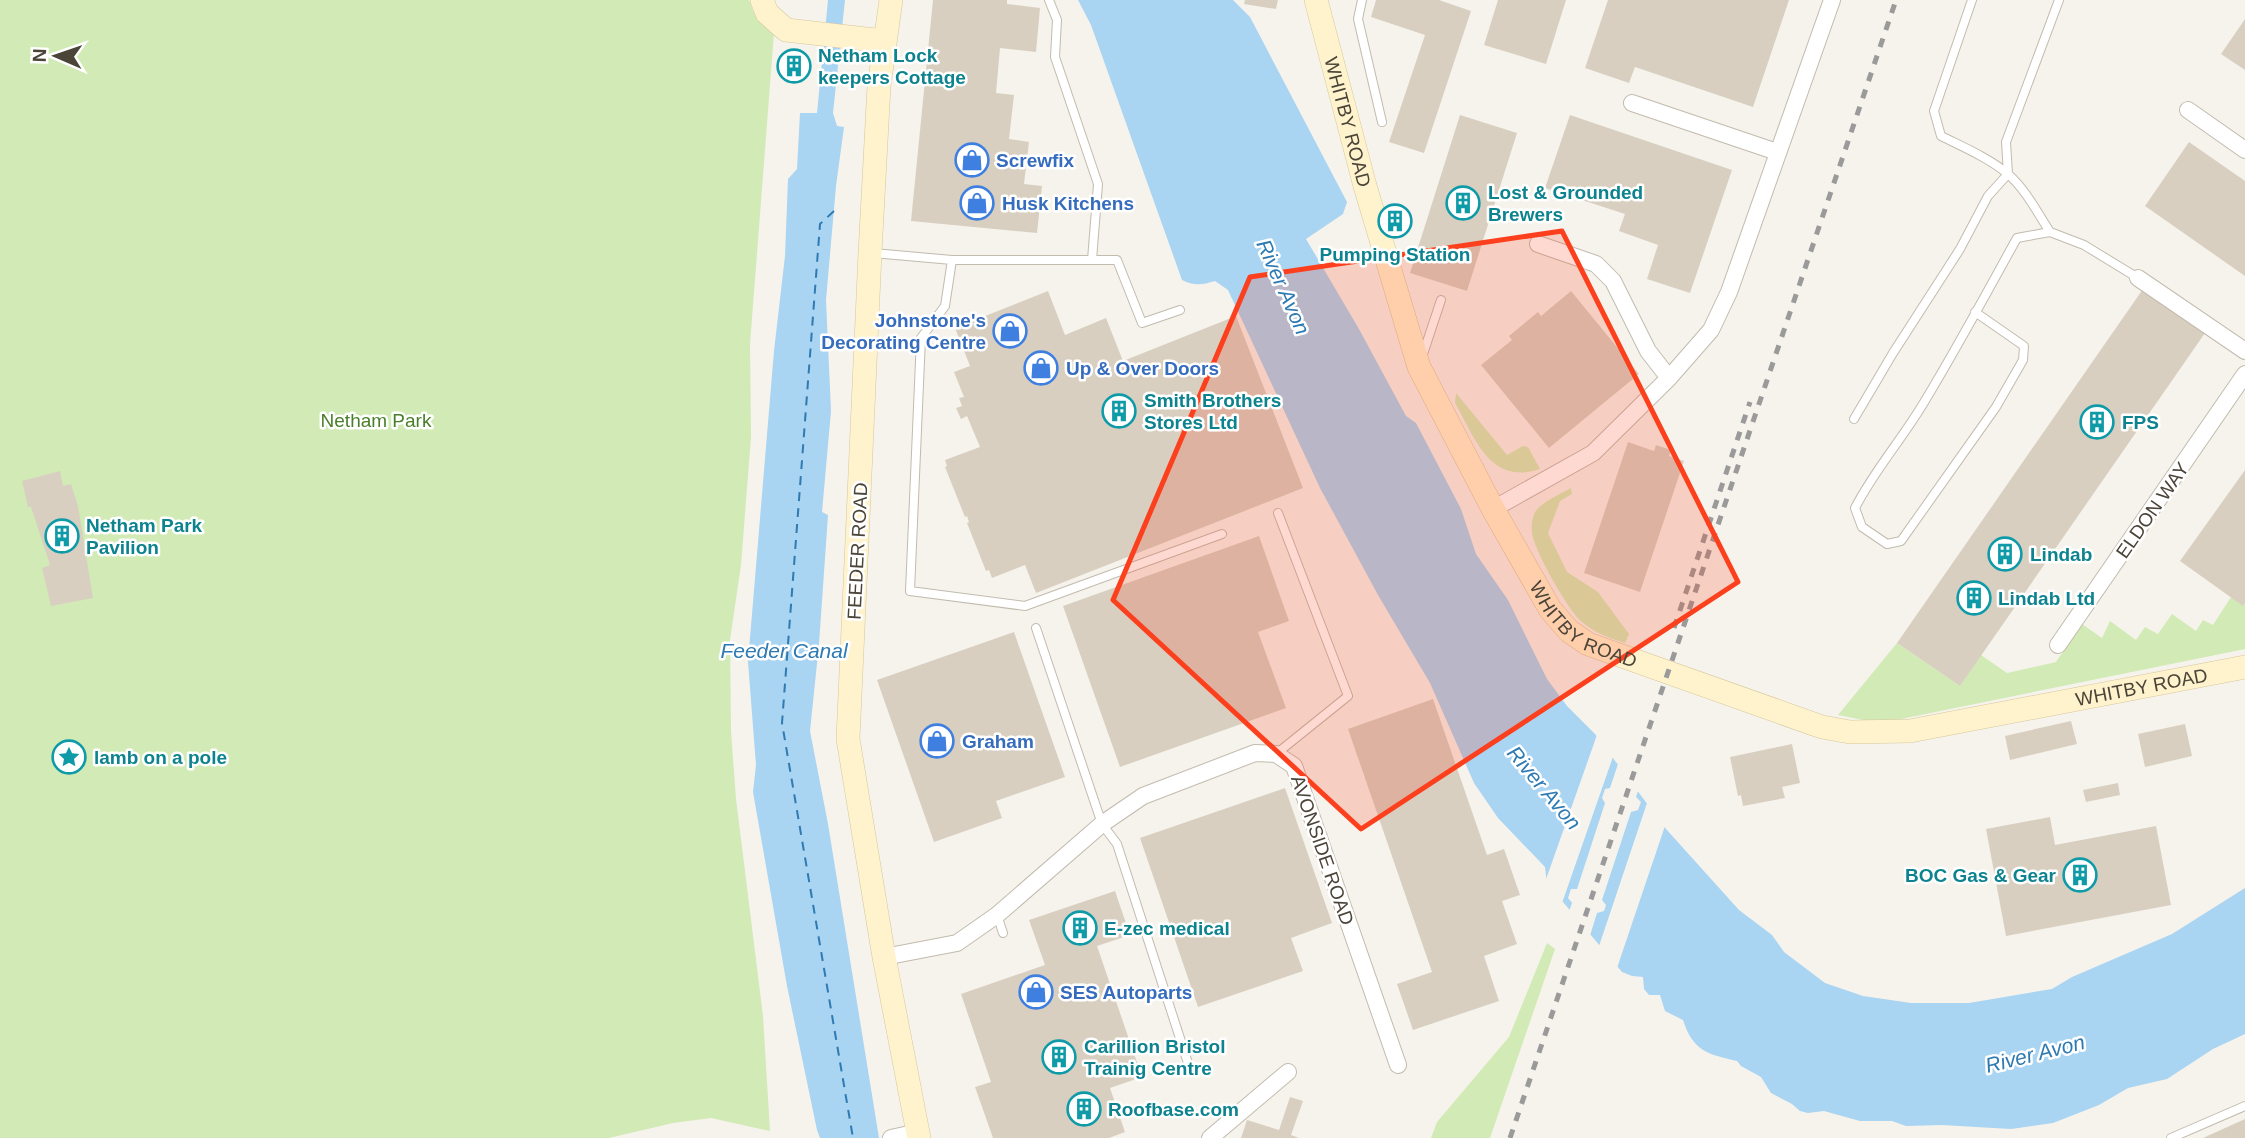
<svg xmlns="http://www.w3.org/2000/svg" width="2245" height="1138" viewBox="0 0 2245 1138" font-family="Helvetica,sans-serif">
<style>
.green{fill:#d2eab5}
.water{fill:#a9d4f2}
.pier{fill:#f6f3ec}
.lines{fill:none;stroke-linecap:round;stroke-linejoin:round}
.ferry{stroke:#2e7ab2;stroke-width:2;stroke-dasharray:9 7;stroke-linecap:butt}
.building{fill:#d8cfc1}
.lane-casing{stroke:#c2bbae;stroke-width:10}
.street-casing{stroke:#c2bbae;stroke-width:18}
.secondary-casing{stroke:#d6c79b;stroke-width:24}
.lane{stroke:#fff;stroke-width:8}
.street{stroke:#fff;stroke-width:16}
.secondary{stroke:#fff3cd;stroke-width:23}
.rail{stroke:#9a9a9a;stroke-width:5;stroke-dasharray:9 9;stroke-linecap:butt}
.marked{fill:#fc3f1d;fill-opacity:0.2;stroke:#fc3f1d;stroke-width:5;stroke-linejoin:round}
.labels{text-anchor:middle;stroke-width:5;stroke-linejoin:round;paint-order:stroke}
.culture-label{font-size:19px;font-weight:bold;fill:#0d838f;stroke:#fff;text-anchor:start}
.street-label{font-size:19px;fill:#4b4439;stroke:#fff}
.shop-label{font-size:19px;font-weight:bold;fill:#366cbe;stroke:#fff;text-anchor:start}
.park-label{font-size:19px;fill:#4a7f2a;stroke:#fff}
.water-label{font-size:21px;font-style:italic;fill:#2e7ab2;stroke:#fff}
</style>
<rect width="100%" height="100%" fill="#f6f3ec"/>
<path class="green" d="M0 0H749L754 13 774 33 750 344 751 437 741 565 730 640 731 731 736 799 763 1016 770 1131 711 1118 673 1123 609 1138H0Z
M1456 393 1507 455 1523 446 1528 447 1540 469C1490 486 1475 438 1455 403Z
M1571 488 1572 494 1560 501 1548 533 1567 572 1598 592 1629 634 1625 643C1609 638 1595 633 1582 622 1568 610 1535 552 1532 533 1531 527 1532 518 1535 512 1543 501 1559 495 1571 488Z
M2231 597 2243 605 2245 603V649L1896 720 1868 721 1838 715 1897 643 1960 686 1981 655 2007 673 2056 662 2082 624 2102 638 2110 621 2136 640 2145 627 2158 634 2172 614 2196 631 2203 620 2213 625Z
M1547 943 1555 949 1490 1138H1431L1437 1122 1509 1037Z"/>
<path class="water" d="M828 0H845L833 113 837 126 844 127 836 186 826 300 831 411 822 512 828 515 819 644 810 731 828 824 879 1138H820L817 1130 787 986 753 792 756 765 748 662 774 351 785 256 788 179 797 169 800 113H817Z
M1078 0H1233L1250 17 1347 202 1343 214 1306 239 1359 329 1406 416 1416 423 1461 509 1476 554 1508 600 1547 679 1567 706 1595 734 1666 829 1739 910 1772 935 1784 952 1825 983 1863 996 1911 1003H1969L2052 989 2072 977 2172 934 2245 888V1034L2213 1049 2167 1079 2128 1088 2099 1105 2053 1123 2011 1129 1942 1125 1906 1126 1892 1121H1860L1824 1111 1808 1113 1800 1111 1792 1104 1771 1093 1761 1077 1741 1066 1737 1061C1707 1054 1693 1051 1683 1020L1665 1011 1660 995H1649L1644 989 1643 977 1632 976 1622 972 1547 883 1545 867 1498 818 1474 783 1430 683 1378 595 1320 488 1228 290 1215 281C1202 285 1194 286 1182 280L1091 25Z"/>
<path class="pier" d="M1598 732 1614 754 1561 906 1544 885Z
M1619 761 1639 788 1636 797 1641 802 1638 810 1631 812 1602 900 1606 905 1604 911 1597 913 1589 939 1568 914 1572 903 1568 898 1571 889H1577L1605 803 1602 798 1605 789 1610 788Z
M1648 800 1666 823 1616 971 1598 949Z"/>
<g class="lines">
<path class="ferry" d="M834 211 820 224 782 723 853 1138"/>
</g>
<path class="building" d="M933 0H1007V4L1040 8 1036 52 1000 48 996 93 1014 95 1009 139 1029 142 1024 184 1042 186 1037 233 911 221Z
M1245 0H1278L1276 9 1244 4Z
M1376 0H1439L1471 11 1424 153 1389 142 1425 35 1371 17Z
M1498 0H1566L1546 64 1484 45Z
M1608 0H1789L1753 107 1635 67 1629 83 1585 68Z
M2245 19V70L2221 54Z
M787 54 802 55 801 78 791 77V81H786Z
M1460 115 1517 133 1467 291 1410 273Z
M1570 115 1732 170 1690 293 1647 279 1658 245 1619 231 1625 214 1545 188Z
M2189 142 2245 181V276L2145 206Z
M1397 214 1400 226 1393 228 1390 215Z
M2143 289 2205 333 1960 686 1897 643Z
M1048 291 1065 335 1106 318 1123 361 1236 316 1303 488 1036 593 1025 565 992 578 989 570 986 571 967 523 969 522 967 516 965 517 945 467 947 466 945 460 980 447 967 416 961 419 956 408 962 406 959 398 964 397 954 372 970 366 955 328Z
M1571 291 1639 374 1549 448 1481 365 1512 340 1509 336 1538 312 1541 316Z
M1628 442 1654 451 1656 445 1671 450 1669 456 1684 461 1640 592 1584 573Z
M2245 470V603L2243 606 2180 561Z
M60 471 63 486 71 484 78 506 93 598 51 606 42 568 50 565 31 507H28L22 481Z
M1259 536 1289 621 1258 632 1286 708 1120 767 1063 606Z
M1014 632 1065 777 996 801 1002 818 934 842 877 680Z
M1433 699 1487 855 1504 849 1520 895 1502 901 1517 944 1484 956 1499 1001 1413 1030 1397 984 1432 972 1348 729Z
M2071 721 2077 744 2010 760 2005 736Z
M2185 724 2192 756 2145 767 2138 734Z
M1792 744 1800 783 1782 787 1785 798 1743 806 1741 795 1738 796 1730 757Z
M2118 783 2120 795 2086 802 2083 790Z
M1285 788 1332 923 1291 938 1303 971 1198 1007 1140 838Z
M2050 817 2055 845 2156 826 2171 905 2006 936 1986 829Z
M1115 891 1130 935 1097 946 1142 1077 1110 1088 1125 1132 1109 1138H993L975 1087 991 1082 961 994 1045 965 1029 920Z
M1290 1097 1303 1101 1291 1135 1299 1138H1241L1247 1120 1279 1130Z
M2245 1119V1138H2203Z"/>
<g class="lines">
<defs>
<path id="lane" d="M1049 0 1057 20 1055 57 1098 184 1092 260
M1362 0 1358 19 1382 122
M1972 0 1934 111 1941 136C1963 147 1989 158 2008 174 2026 190 2037 212 2050 232
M873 253 952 260H1117L1142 323 1180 310
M952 260 945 306 921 338 910 591 1025 606 1222 534
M1975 312 2024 346 2023 360 1996 407 1901 541 1887 544 1862 527 1855 508C1875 469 1904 437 1926 399 1958 346 1987 292 2017 238L2050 232 2084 245 2138 278
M1422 357 1441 300
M1854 419 1893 353 1960 249 1988 196 2008 174 2006 142 2059 0
M1036 628 1102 824 1117 844 1188 1063
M1276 754 1348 696 1278 513
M997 915 1003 933
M2171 1138 2245 1106"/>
<path id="street" d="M1632 103 1777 152
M2188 110 2245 150
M1538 244 1596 264 1613 281 1648 351 1669 378
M2138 278 2245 351
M1493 509 1593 453 1669 378 1711 330 1729 292 1832 0
M2058 645 2245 374
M884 957 957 943 997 915 1102 824 1143 796 1255 753 1276 754 1294 766 1398 1065
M891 1138 918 1132
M1210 1138 1288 1072"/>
<g id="secondary">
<path d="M762 0 767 13 786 30 884 41"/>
<path d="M891 0 879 86 870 253 848 739 884 957 919 1138"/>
<path id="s1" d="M1316 0 1365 186 1419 367 1493 509 1550 609 1569 631 1588 644 1822 727 1850 732 1910 731 2245 667"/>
</g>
</defs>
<use href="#lane" class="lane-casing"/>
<use href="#street" class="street-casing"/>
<use href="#secondary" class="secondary-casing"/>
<use href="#lane" class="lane"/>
<use href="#street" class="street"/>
<use href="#secondary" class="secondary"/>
<path class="rail" d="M1674 628 1750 402
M1510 1138 1896 0"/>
</g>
<path class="marked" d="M1562 231 1738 582 1361 829 1113 600 1250 277Z"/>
<defs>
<symbol id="building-ring" viewBox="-11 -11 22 22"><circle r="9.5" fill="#fff" stroke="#0f9aa8" stroke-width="1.5"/><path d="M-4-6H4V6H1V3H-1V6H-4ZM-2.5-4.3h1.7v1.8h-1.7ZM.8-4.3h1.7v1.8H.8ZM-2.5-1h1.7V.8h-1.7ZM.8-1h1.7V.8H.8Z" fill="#0f9aa8"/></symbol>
<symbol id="shop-ring" viewBox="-11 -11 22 22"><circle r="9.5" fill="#fff" stroke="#3f7fe0" stroke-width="1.5"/><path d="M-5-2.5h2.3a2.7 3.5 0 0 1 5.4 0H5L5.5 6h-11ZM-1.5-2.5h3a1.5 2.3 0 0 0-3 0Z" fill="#3f7fe0"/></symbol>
<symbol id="sight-ring" viewBox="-11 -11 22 22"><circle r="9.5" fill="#fff" stroke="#0f9aa8" stroke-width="1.5"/><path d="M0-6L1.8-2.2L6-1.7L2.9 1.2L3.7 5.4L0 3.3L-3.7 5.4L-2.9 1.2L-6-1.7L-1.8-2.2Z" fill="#0f9aa8"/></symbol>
</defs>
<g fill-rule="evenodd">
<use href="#building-ring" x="775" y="47" width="38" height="38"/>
<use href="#shop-ring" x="953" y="141" width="38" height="38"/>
<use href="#shop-ring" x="958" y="184" width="38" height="38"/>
<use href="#building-ring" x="1444" y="184" width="38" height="38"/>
<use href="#building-ring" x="1376" y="202" width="38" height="38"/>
<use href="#shop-ring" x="991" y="312" width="38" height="38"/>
<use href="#shop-ring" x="1022" y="349" width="38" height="38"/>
<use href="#building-ring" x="1100" y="392" width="38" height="38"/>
<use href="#building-ring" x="2078" y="403" width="38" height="38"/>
<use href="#building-ring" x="43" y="517" width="38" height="38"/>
<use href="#building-ring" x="1986" y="535" width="38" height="38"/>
<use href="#building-ring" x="1955" y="579" width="38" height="38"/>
<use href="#shop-ring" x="918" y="722" width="38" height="38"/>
<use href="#sight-ring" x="50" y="738" width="38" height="38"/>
<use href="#building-ring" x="2061" y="856" width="38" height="38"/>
<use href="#building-ring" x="1061" y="909" width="38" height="38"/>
<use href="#shop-ring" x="1017" y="973" width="38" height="38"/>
<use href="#building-ring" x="1040" y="1038" width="38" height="38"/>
<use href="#building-ring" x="1065" y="1090" width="38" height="38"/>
</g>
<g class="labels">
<g class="culture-label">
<text x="818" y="62">Netham Lock<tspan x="818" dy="22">keepers Cottage</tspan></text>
<text x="1488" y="199">Lost &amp; Grounded<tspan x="1488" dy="22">Brewers</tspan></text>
<text x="1395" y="261" text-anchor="middle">Pumping Station</text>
<text x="1144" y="407">Smith Brothers<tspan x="1144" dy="22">Stores Ltd</tspan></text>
<text x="2122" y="429">FPS</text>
<text x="86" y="532">Netham Park<tspan x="86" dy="22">Pavilion</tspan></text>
<text x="2030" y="561">Lindab</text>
<text x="1998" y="605">Lindab Ltd</text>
<text x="94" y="764">lamb on a pole</text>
<text x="2056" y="882" text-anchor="end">BOC Gas &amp; Gear</text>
<text x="1104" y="935">E-zec medical</text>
<text x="1084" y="1053">Carillion Bristol<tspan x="1084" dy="22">Trainig Centre</tspan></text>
<text x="1108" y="1116">Roofbase.com</text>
</g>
<g class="street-label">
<text dy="7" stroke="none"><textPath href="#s1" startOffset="126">WHITBY ROAD</textPath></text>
<text transform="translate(2152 510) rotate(-55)" y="7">ELDON WAY</text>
<text transform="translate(857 551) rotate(-87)" y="7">FEEDER ROAD</text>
<text dy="7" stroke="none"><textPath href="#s1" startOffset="693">WHITBY ROAD</textPath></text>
<text dy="7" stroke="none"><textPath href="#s1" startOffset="1281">WHITBY ROAD</textPath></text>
<text transform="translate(1323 850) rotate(71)" y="7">AVONSIDE ROAD</text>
</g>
<g class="shop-label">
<text x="996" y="167">Screwfix</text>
<text x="1002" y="210">Husk Kitchens</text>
<text x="986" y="327" text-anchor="end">Johnstone's<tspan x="986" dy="22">Decorating Centre</tspan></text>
<text x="1066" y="375">Up &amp; Over Doors</text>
<text x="962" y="748">Graham</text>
<text x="1060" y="999">SES Autoparts</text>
</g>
<g class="park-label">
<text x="376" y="427">Netham Park</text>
</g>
<g class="water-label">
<text transform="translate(1283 287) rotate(66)" y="7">River Avon</text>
<text x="784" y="658">Feeder Canal</text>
<text transform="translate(1544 788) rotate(50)" y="7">River Avon</text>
<text transform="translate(2035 1054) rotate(-14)" y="7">River Avon</text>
</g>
</g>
<g transform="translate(56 56) rotate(272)" stroke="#ffffff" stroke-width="5" paint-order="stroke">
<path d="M0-5L12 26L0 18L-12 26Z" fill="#4b4439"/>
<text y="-10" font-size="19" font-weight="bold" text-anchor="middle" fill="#4b4439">N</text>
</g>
</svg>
